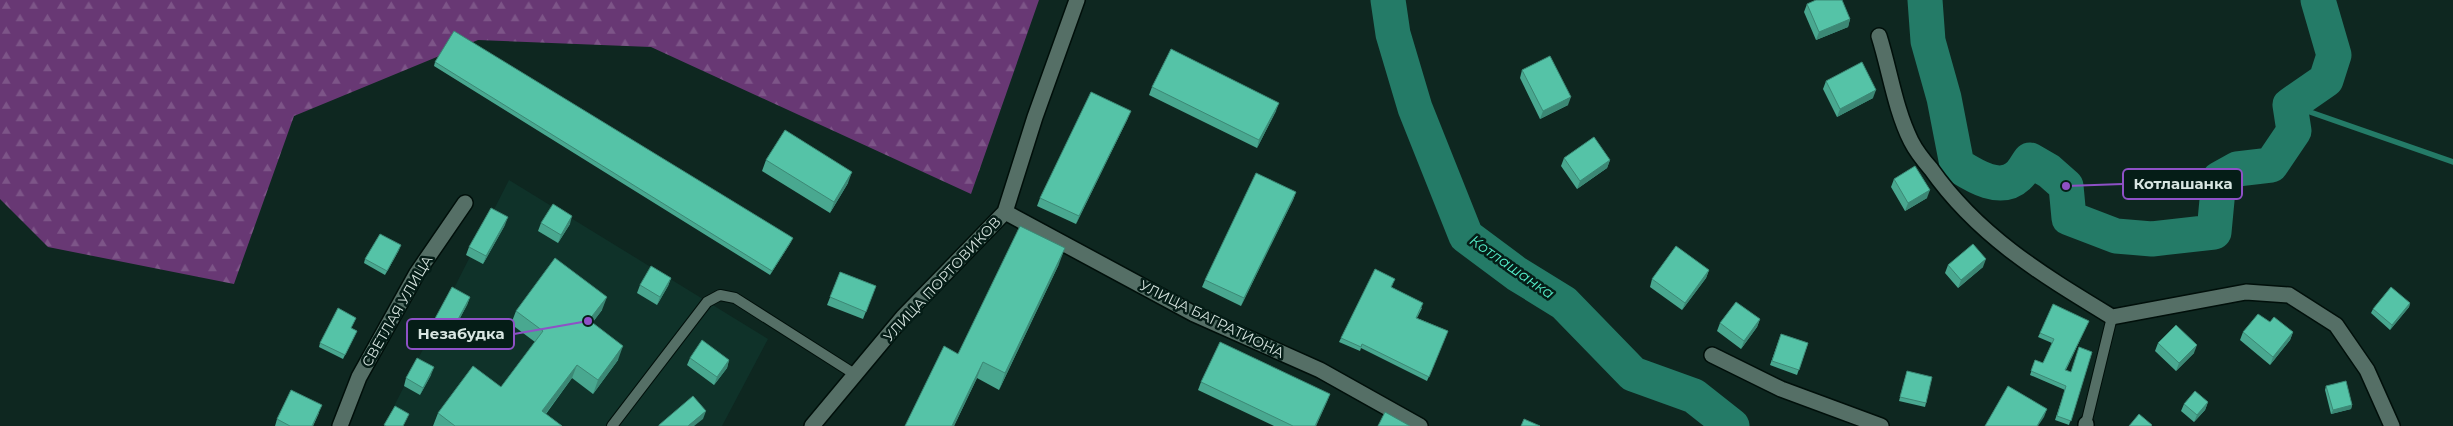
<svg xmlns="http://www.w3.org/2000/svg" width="2453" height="426" viewBox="0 0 2453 426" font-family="Montserrat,sans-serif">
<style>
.built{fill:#0f3229}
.forest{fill:url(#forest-firs)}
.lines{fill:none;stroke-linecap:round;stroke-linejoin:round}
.stream{stroke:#247b67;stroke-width:5.5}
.river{stroke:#247b67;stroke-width:35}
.service-casing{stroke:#000f0a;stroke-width:12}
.minor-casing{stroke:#000f0a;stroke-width:18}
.service{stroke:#556f66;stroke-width:10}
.minor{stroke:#556f66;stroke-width:15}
.wall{fill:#49a890}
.shaded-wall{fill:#3c8875}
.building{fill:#55c3a7;stroke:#3c8875}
.labels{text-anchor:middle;stroke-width:5;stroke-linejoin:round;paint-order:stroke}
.street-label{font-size:14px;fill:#d8e6e1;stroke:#051d17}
.water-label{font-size:15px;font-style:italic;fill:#54eec9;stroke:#051d17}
.leader{fill:none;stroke:#8e51c6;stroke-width:2}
.callout-dot{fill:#8e51c6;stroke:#051d17;stroke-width:2}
.callout{fill:#051d17;stroke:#8e51c6;stroke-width:2}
.callout-label{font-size:15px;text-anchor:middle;font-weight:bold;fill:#d8e6e1}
</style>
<defs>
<pattern id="forest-firs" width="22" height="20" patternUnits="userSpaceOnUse" patternTransform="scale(1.25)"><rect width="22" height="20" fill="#683874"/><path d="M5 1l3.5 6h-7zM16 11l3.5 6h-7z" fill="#7d5588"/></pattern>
</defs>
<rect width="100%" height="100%" fill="#0e2720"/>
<path class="built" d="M509 180 768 339 722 426H384Z"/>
<path class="forest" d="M0 0H1039L971 194 651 47 478 40 294 116 234 284 48 247 0 199Z"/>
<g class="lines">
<path class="stream" d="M2290 105 2453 162"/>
<path class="river" d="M1388 0 1393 34 1415 108 1466 236 1517 274 1564 303 1633 374 1694 396 1732 426
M1925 0 1928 41 1944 98 1957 165C1973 175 2000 193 2018 176 2023 172 2026 165 2030 160L2049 171 2066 186 2069 218 2116 236 2152 239 2214 232 2219 179 2237 169 2271 165 2294 131 2290 105 2326 80 2334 55 2318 0"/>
<defs>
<path id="service" d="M2086 424 2112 317
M612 426 707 302 720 295 735 298 856 375"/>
<path id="minor" d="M1879 36C1890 71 1895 109 1911 141 1916 151 1924 161 1931 169 1979 237 2043 275 2112 317L2246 292 2289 295 2336 325 2367 370 2392 426
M1005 212 1194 314 1320 370 1420 426
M1712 355 1781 389 1881 426
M340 426 359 377 417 273 465 203
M812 426 903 317 1005 212 1035 117 1077 0
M2086 426V424"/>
</defs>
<use href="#service" class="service-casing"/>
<use href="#minor" class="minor-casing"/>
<use href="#service" class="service"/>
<use href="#minor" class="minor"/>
</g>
<path class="wall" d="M1807 4 1850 19 1848 27 1816 40 1804 12Z
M435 62 791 242 770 275 434 66Z
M1522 70 1568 105 1540 119 1520 78Z
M1826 81 1873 98 1837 117 1823 89Z
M1152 87 1276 111 1257 148 1149 95Z
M1128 118 1076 224 1037 206 1040 198Z
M1564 158 1610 160 1607 168 1577 189 1561 166Z
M766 160 848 183 830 213 762 171Z
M1894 179 1927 198 1905 211 1891 187Z
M1296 192 1293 200 1241 306 1202 287 1205 280Z
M541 223 570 224 558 243 538 231Z
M505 225 483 264 466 255 469 247Z
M399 250 385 275 364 263 365 259Z
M1059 264 999 390 977 378 954 426H905L958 354Z
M1948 265 1983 267 1958 288 1945 273Z
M1709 270 1706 278 1682 310 1650 287 1652 279Z
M840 272 876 286 863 319 827 305Z
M671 278 668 286 657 305 637 293 640 285Z
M1393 284 1391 288 1422 308 1417 318 1448 331 1427 381 1361 348 1360 351 1339 342 1341 338Z
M470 297 467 305 446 344 428 334 431 326Z
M2410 303 2409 307 2390 330 2371 313 2373 309Z
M602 310 592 323 618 360 593 394 572 378 546 414 562 426H433L438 413 501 387 535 342 511 324 516 311Z
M356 318 351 328 357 331 343 359 319 347 320 343Z
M1760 319 1757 327 1741 349 1717 331 1720 323Z
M2089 321 2066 370 2071 372 2092 352 2069 425 2055 420 2065 390 2030 375 2035 360 2043 363 2052 343 2038 337 2040 333Z
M2270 322 2293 332 2290 340 2270 365 2240 340 2243 332Z
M1781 334 1808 343 1797 375 1770 365Z
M2158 343 2194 353 2176 371 2155 351Z
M690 358 729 360 727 368 714 385 687 365Z
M1907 371 1926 403 1925 407 1899 401Z
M431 375 420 395 404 386 406 378Z
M1201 382 1330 394 1316 426H1274L1198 390Z
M2326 386 2352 405 2351 409 2331 414 2325 390Z
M2208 402 2205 410 2194 422 2181 411 2184 404Z
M319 413 313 426H275L277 419Z"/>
<path class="shaded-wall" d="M1850 19 1848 27 1816 40 1819 32Z
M1876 90 1873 98 1837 117 1840 109Z
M1571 97 1568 105 1540 119 1543 111Z
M1279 103 1276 111 1257 148 1259 140Z
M1131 111 1128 118 1076 224 1079 216Z
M1610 160 1607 168 1577 189 1580 181Z
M852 172 848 183 830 213 834 202Z
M1930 190 1927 198 1905 211 1908 203Z
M1296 192 1293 200 1241 306 1244 298Z
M572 216 570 224 558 243 561 235Z
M508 217 505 225 483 264 486 256Z
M793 238 791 242 770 275 772 271Z
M401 245 399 250 385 275 387 271Z
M1065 248 1059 264 999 390 1005 373Z
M1986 259 1983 267 1958 288 1961 280Z
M1709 270 1706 278 1682 310 1685 303Z
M671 278 668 286 657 305 660 297Z
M470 297 467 305 446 344 449 336Z
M607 297 602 310 584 334 589 320Z
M2410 303 2409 307 2390 330 2392 325Z
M1760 319 1757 327 1741 349 1744 341Z
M2293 332 2290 340 2270 365 2273 357Z
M2197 345 2194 353 2176 371 2179 363Z
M623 346 618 360 593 394 598 380Z
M729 360 727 368 714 385 717 377Z
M983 362 977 378 954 426H952Z
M577 365 572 378 537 425 542 411Z
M434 367 431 375 420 395 423 388Z
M1330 394 1327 402 1316 426H1315Z
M2208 402 2205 410 2194 422 2197 415Z
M322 405 313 426H312Z
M2352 405 2351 409 2331 414 2333 410Z
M2047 409 2044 417 2038 426H2037Z
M706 411 703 419 694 426H688Z"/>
<path class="building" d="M1816 0H1842L1850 19 1819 32 1807 4Z
M454 31 793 238 772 271 435 62Z
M1171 49 1279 103 1259 140 1152 87Z
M1550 56 1571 97 1543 111 1522 70Z
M1862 62 1876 90 1840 109 1826 81Z
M1091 92 1131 111 1079 216 1040 198Z
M785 130 852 172 834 202 766 160Z
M1594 137 1610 160 1580 181 1564 158Z
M1915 166 1930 190 1908 203 1894 179Z
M1256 173 1296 192 1244 298 1205 280Z
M553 204 572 216 561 235 541 223Z
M491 208 508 217 486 256 469 247Z
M1020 226 1065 248 1005 373 983 362 952 426H905L944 346 958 354Z
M380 234 401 245 387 271 365 259Z
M1973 244 1986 259 1961 280 1948 265Z
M1676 246 1709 270 1685 303 1652 279Z
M555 258 607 297 589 320 623 346 598 380 577 365 542 411 562 426H455L438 413 473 366 501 387 543 331 516 311Z
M651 266 671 278 660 297 640 285Z
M1375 269 1395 279 1391 287 1423 303 1416 318 1448 331 1429 377 1362 344 1361 347 1341 338Z
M840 272 876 286 866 312 830 297Z
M452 287 470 297 449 336 431 326Z
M2391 287 2410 303 2392 325 2373 309Z
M1736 302 1760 319 1744 341 1720 323Z
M2053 304 2089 321 2065 370 2071 372 2079 347 2092 352 2071 421 2057 416 2066 386 2031 371 2035 360 2043 363 2054 339 2040 333Z
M338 308 356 318 351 328 357 331 345 355 320 343Z
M2258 314 2270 322 2274 317 2293 332 2273 357 2243 332Z
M2176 325 2197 345 2179 363 2158 343Z
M1781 334 1808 343 1799 370 1772 361Z
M702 340 729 360 717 377 690 358Z
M1220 342 1330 394 1315 426H1293L1201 382Z
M417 358 434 367 423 388 406 378Z
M1907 371 1932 377 1926 403 1900 397Z
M2346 381 2352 405 2333 410 2326 386Z
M2008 386 2047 409 2037 426H1985Z
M291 390 322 405 312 426H290L277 419Z
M2195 391 2208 402 2197 415 2184 404Z
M693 396 706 411 688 426H659V425Z
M395 406 409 414 403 426H386L384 425Z
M1385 412 1410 426H1378Z
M2139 414 2152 425 2151 426H2129Z
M1524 419 1540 426H1521Z"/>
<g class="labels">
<g class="street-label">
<text transform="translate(942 279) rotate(-47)" y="5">УЛИЦА ПОРТОВИКОВ</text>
<text transform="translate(397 311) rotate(-60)" y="5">СВЕТЛАЯ УЛИЦА</text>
<text transform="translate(1212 319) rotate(26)" y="5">УЛИЦА БАГРАТИОНА</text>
</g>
<g class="water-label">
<text transform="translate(1512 267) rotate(35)" y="5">Котлашанка</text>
</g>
</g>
<path class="leader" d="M2066 186L2123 184M588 321L514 334"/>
<g class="callout-dot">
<circle cx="2066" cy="186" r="5"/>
<circle cx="588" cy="321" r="5"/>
</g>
<g class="callout">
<rect x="2123" y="169" width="119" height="30" rx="5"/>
<rect x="407" y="319" width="107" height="30" rx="5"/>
</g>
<g class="callout-label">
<text x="2183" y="189">Котлашанка</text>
<text x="461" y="339">Незабудка</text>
</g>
</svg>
